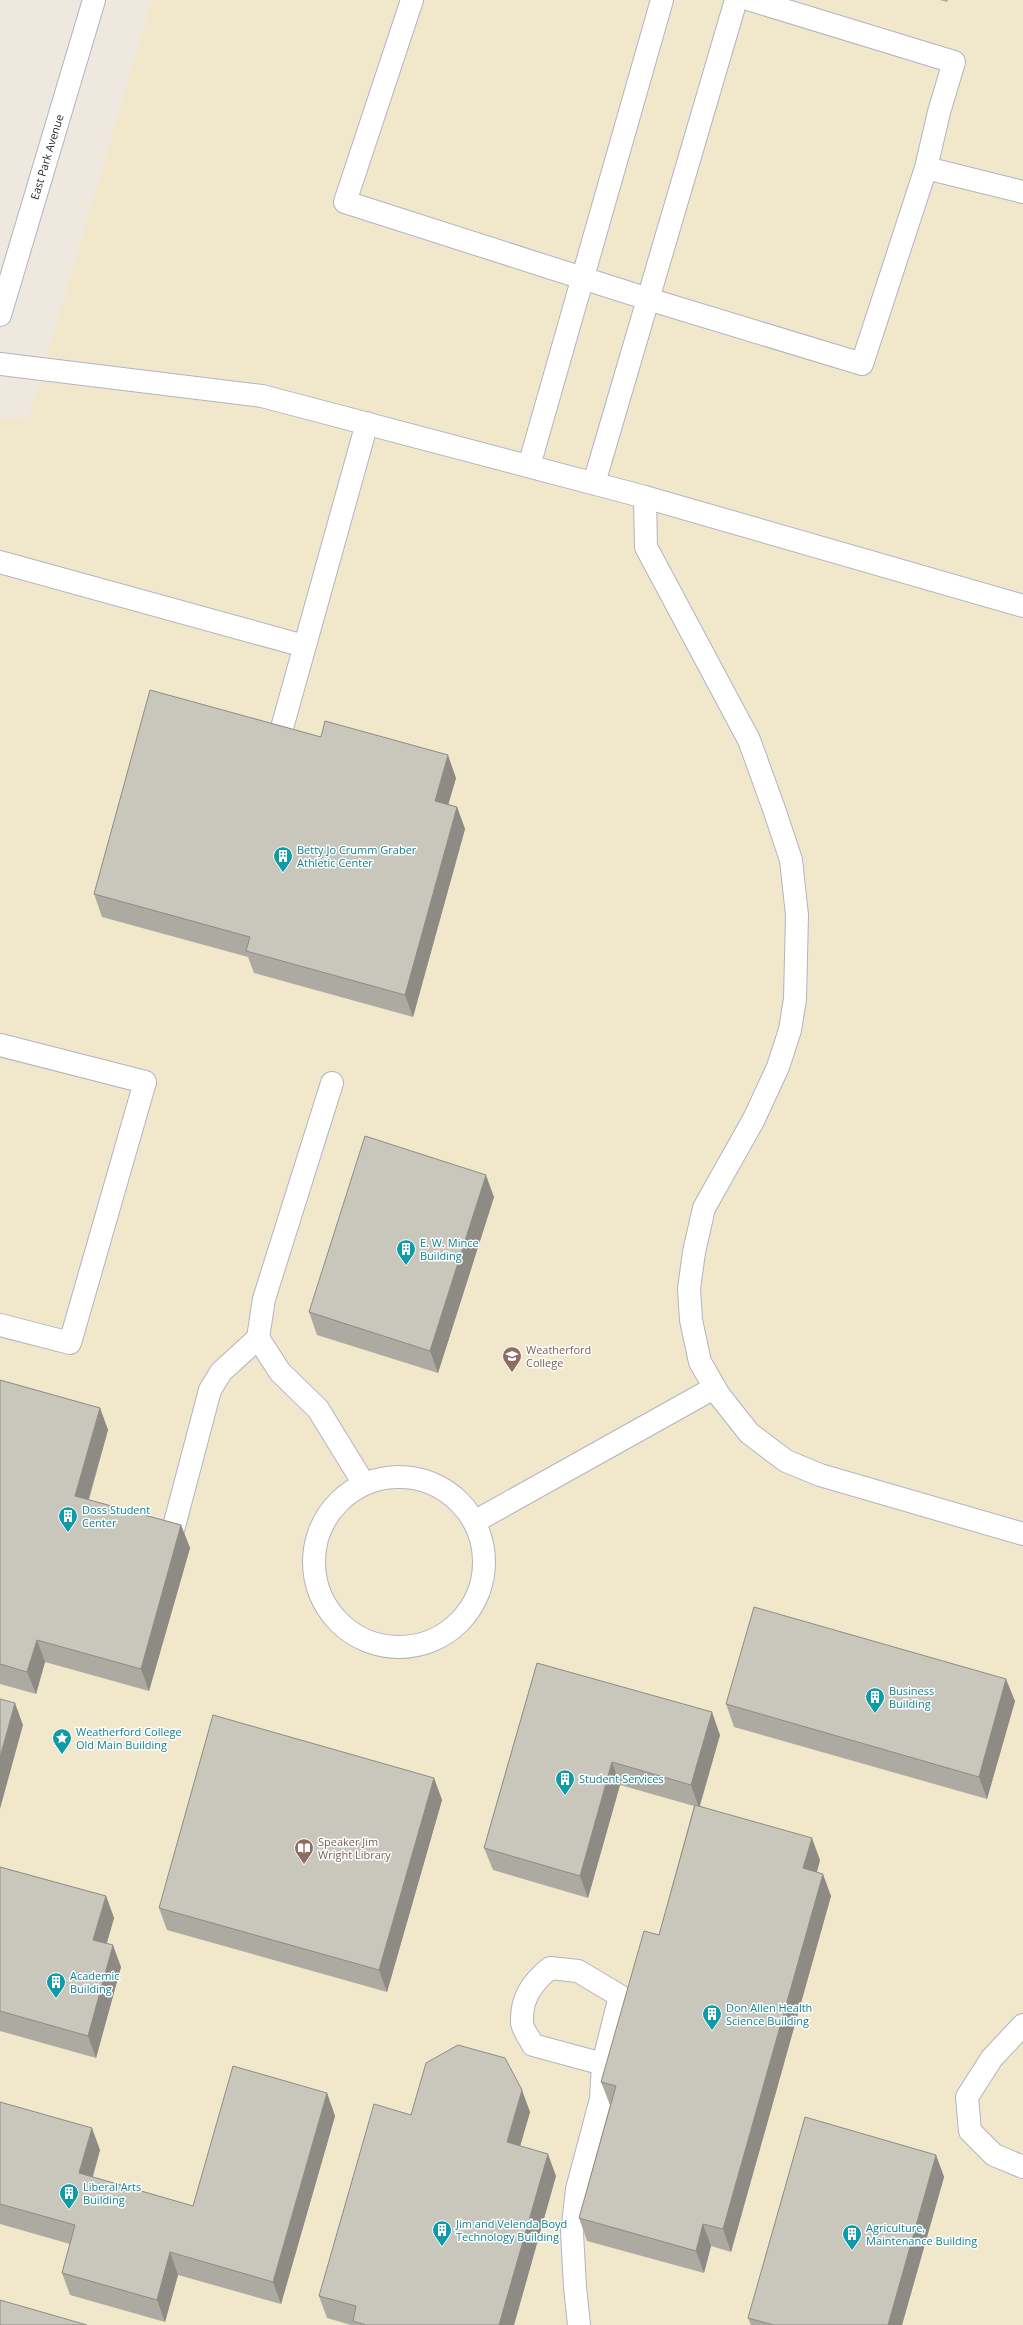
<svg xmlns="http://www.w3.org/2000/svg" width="1023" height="2325" viewBox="0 0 1023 2325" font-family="'Open Sans',sans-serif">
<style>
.education{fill:#f1e8cc}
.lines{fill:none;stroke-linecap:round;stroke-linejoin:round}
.lane-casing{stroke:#b2b3c0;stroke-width:24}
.street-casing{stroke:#b2b3c0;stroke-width:24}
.secondary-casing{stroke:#b2b3c0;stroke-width:24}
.lane{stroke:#fff;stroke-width:22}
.street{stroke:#fff;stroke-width:22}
.secondary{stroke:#fff;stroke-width:22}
.wall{fill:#adaaa2}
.shaded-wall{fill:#8d8b84}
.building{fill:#c9c6bc;stroke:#8d8b84}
.labels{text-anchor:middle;stroke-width:3;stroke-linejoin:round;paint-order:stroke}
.street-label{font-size:11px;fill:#2c2c2c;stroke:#fff}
.culture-label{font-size:11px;fill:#0d838f;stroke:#fff;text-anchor:start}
.education-label{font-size:11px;fill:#785e54;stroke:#fff;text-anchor:start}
</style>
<rect width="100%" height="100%" fill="#eee8de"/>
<path class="education" d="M152 0H1023V2325H0V420L29 417Z"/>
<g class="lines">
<defs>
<path id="lane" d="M412 0 345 202 648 299 862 364 926 168
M751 0 954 62 939 112 926 168 1023 192
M529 466 662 0
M594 483 736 0
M645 497 646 547 749 740 774 809 791 860 797 915 795 999 790 1030 778 1067 754 1119 704 1208 694 1252 689 1289 691 1320 700 1362 719 1395 749 1433 786 1461 820 1475 1023 1534
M0 562 304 646
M280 735 367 423
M0 1045 145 1082 70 1343 0 1325
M332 1083 264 1299 258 1338 280 1372 318 1409 364 1484
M314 1562a85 85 0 1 1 170 0a85 85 0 1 1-170 0Z
M474 1522 714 1388
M172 1534 210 1390 221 1372 258 1338
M1023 2025 992 2058 967 2097 970 2131 994 2155 1023 2167
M579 2325 575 2287 572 2233 577 2189 601 2099 603 2064 620 1996 578 1971 550 1968C532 1983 521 1998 522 2022 522 2029 530 2039 533 2045L603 2064"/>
<path id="street" d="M0 364 262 396 645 497 1023 606"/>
<path id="secondary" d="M0 315 94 0"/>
</defs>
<use href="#lane" class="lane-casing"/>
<use href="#street" class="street-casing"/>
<use href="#secondary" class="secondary-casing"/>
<use href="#lane" class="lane"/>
<use href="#street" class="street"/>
<use href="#secondary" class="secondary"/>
</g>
<path class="wall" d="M940 0H948L947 2Z
M456 778 448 804 457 807 465 829 413 1017 254 973 248 957 102 917 94 894Z
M494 1197 438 1373 317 1335 309 1312Z
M0 1380 100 1408 108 1430 89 1500 181 1525 190 1548 149 1691 45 1662 36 1694 0 1684Z
M537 1663 720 1735 700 1806 820 1860 817 1872 831 1896 731 2252 711 2246 704 2273 587 2241 579 2218 610 2105 601 2082 659 1935 694 1806 620 1785 588 1898 493 1870 484 1848Z
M1015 1701 987 1799 734 1727 726 1704Z
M434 1778 442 1800 387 1992 167 1930 159 1908Z
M0 1867 106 1896 114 1918 107 1943 121 1967 96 2058 0 2031Z
M327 2093 335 2116 281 2304 178 2275 165 2322 70 2295 62 2273 70 2244 0 2224V2102L100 2150 93 2177 193 2206Z
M530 2112 520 2146 556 2176 514 2325H351L327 2318 319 2296 411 2115Z
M936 2155 944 2177 902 2325H751L748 2318Z"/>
<path class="shaded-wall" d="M448 755 456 778 443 823 435 801Z
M457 807 465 829 413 1017 405 995Z
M486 1175 494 1197 438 1373 430 1351Z
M100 1408 108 1430 83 1518 75 1496Z
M181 1525 190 1548 149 1691 141 1669Z
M37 1640 45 1662 36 1694 27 1672Z
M1006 1679 1015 1701 987 1799 979 1777Z
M15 1703 23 1725 0 1809V1757Z
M712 1712 720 1735 699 1808 691 1785Z
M612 1762 620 1785 588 1898 580 1876Z
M434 1778 442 1800 387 1992 379 1970Z
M812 1838 820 1860 812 1890 803 1868Z
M823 1874 831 1896 731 2252 723 2229Z
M106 1896 114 1918 101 1962 93 1940Z
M113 1945 121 1967 96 2058 88 2036Z
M522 2090 530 2112 515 2164 507 2142Z
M327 2093 335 2116 281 2304 273 2282Z
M92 2128 100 2150 87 2195 79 2173Z
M548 2154 556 2176 514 2325H499Z
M936 2155 944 2177 902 2325H888Z
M703 2224 711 2246 704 2273 696 2251Z
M170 2252 178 2275 165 2322 157 2300Z"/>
<path class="building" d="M150 690 321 737 325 721 448 755 435 801 457 807 405 995 246 951 250 937 94 894Z
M365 1136 486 1175 430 1351 309 1312Z
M0 1380 100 1408 75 1496 181 1525 141 1669 37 1640 27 1672 0 1664Z
M754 1607 1006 1679 979 1777 726 1704Z
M537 1663 712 1712 691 1785 612 1762 580 1876 484 1848Z
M0 1699 15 1703 0 1757Z
M213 1715 434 1778 379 1970 159 1908Z
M695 1805 812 1838 803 1868 823 1874 723 2229 703 2224 696 2251 579 2218 616 2086 601 2082 644 1931 659 1935Z
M0 1867 106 1896 93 1940 113 1945 88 2036 0 2011Z
M458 2045 505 2058 522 2090 507 2142 548 2154 499 2325H366L353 2321 356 2306 319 2296 374 2104 411 2115 426 2063Z
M233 2066 327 2093 273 2282 170 2252 157 2300 62 2273 75 2225 0 2204V2102L92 2128 79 2173 193 2206Z
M805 2117 936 2155 888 2325H774L748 2318Z
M0 2300 87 2325H0Z"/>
<defs>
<symbol id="building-pin" viewBox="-11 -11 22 30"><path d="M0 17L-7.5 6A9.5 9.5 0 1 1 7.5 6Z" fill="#0f9aa8" stroke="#fff"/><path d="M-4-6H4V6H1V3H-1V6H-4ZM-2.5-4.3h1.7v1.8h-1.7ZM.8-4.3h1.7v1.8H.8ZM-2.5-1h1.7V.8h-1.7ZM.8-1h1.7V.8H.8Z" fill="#fff"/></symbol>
<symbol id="university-pin" viewBox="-11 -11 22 30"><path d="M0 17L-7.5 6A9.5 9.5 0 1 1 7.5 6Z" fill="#8d6e63" stroke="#fff"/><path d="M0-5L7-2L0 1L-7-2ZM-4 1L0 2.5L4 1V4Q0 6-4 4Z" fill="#fff"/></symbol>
<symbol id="sight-pin" viewBox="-11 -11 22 30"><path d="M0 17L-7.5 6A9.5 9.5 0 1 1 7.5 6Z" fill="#0f9aa8" stroke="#fff"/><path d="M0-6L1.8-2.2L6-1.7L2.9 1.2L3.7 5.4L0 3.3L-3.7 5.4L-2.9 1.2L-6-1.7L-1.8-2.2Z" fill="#fff"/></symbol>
<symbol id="library-pin" viewBox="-11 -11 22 30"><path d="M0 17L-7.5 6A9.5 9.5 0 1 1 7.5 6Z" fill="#8d6e63" stroke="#fff"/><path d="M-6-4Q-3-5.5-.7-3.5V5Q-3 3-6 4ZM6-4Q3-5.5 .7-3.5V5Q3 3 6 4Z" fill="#fff"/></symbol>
</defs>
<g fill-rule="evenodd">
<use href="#building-pin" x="272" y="845" width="22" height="30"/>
<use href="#building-pin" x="395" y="1238" width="22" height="30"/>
<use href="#university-pin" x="501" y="1345" width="22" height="30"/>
<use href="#building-pin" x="57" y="1505" width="22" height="30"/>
<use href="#building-pin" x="864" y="1686" width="22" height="30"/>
<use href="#sight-pin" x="51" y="1727" width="22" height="30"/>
<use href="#building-pin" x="554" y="1768" width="22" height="30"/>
<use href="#library-pin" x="293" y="1837" width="22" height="30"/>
<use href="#building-pin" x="45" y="1971" width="22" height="30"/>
<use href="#building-pin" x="701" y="2003" width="22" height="30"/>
<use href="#building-pin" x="58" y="2182" width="22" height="30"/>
<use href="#building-pin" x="431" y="2219" width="22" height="30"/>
<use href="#building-pin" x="841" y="2223" width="22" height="30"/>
</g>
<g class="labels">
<g class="street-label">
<text transform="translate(47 157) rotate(-73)" y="4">East Park Avenue</text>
</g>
<g class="culture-label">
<text x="297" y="854">Betty Jo Crumm Graber<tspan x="297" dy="13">Athletic Center</tspan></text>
<text x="420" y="1247">E. W. Mince<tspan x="420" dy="13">Building</tspan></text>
<text x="82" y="1514">Doss Student<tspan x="82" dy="13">Center</tspan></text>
<text x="889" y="1695">Business<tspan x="889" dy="13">Building</tspan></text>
<text x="76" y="1736">Weatherford College<tspan x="76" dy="13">Old Main Building</tspan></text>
<text x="579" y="1783">Student Services</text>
<text x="70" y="1980">Academic<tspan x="70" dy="13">Building</tspan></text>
<text x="726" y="2012">Don Allen Health<tspan x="726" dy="13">Science Building</tspan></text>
<text x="83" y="2191">Liberal Arts<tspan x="83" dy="13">Building</tspan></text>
<text x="456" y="2228">Jim and Velenda Boyd<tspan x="456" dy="13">Technology Building</tspan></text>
<text x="866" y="2232">Agriculture,<tspan x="866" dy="13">Maintenance Building</tspan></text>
</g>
<g class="education-label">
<text x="526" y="1354">Weatherford<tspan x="526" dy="13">College</tspan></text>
<text x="318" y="1846">Speaker Jim<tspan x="318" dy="13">Wright Library</tspan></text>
</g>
</g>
</svg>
